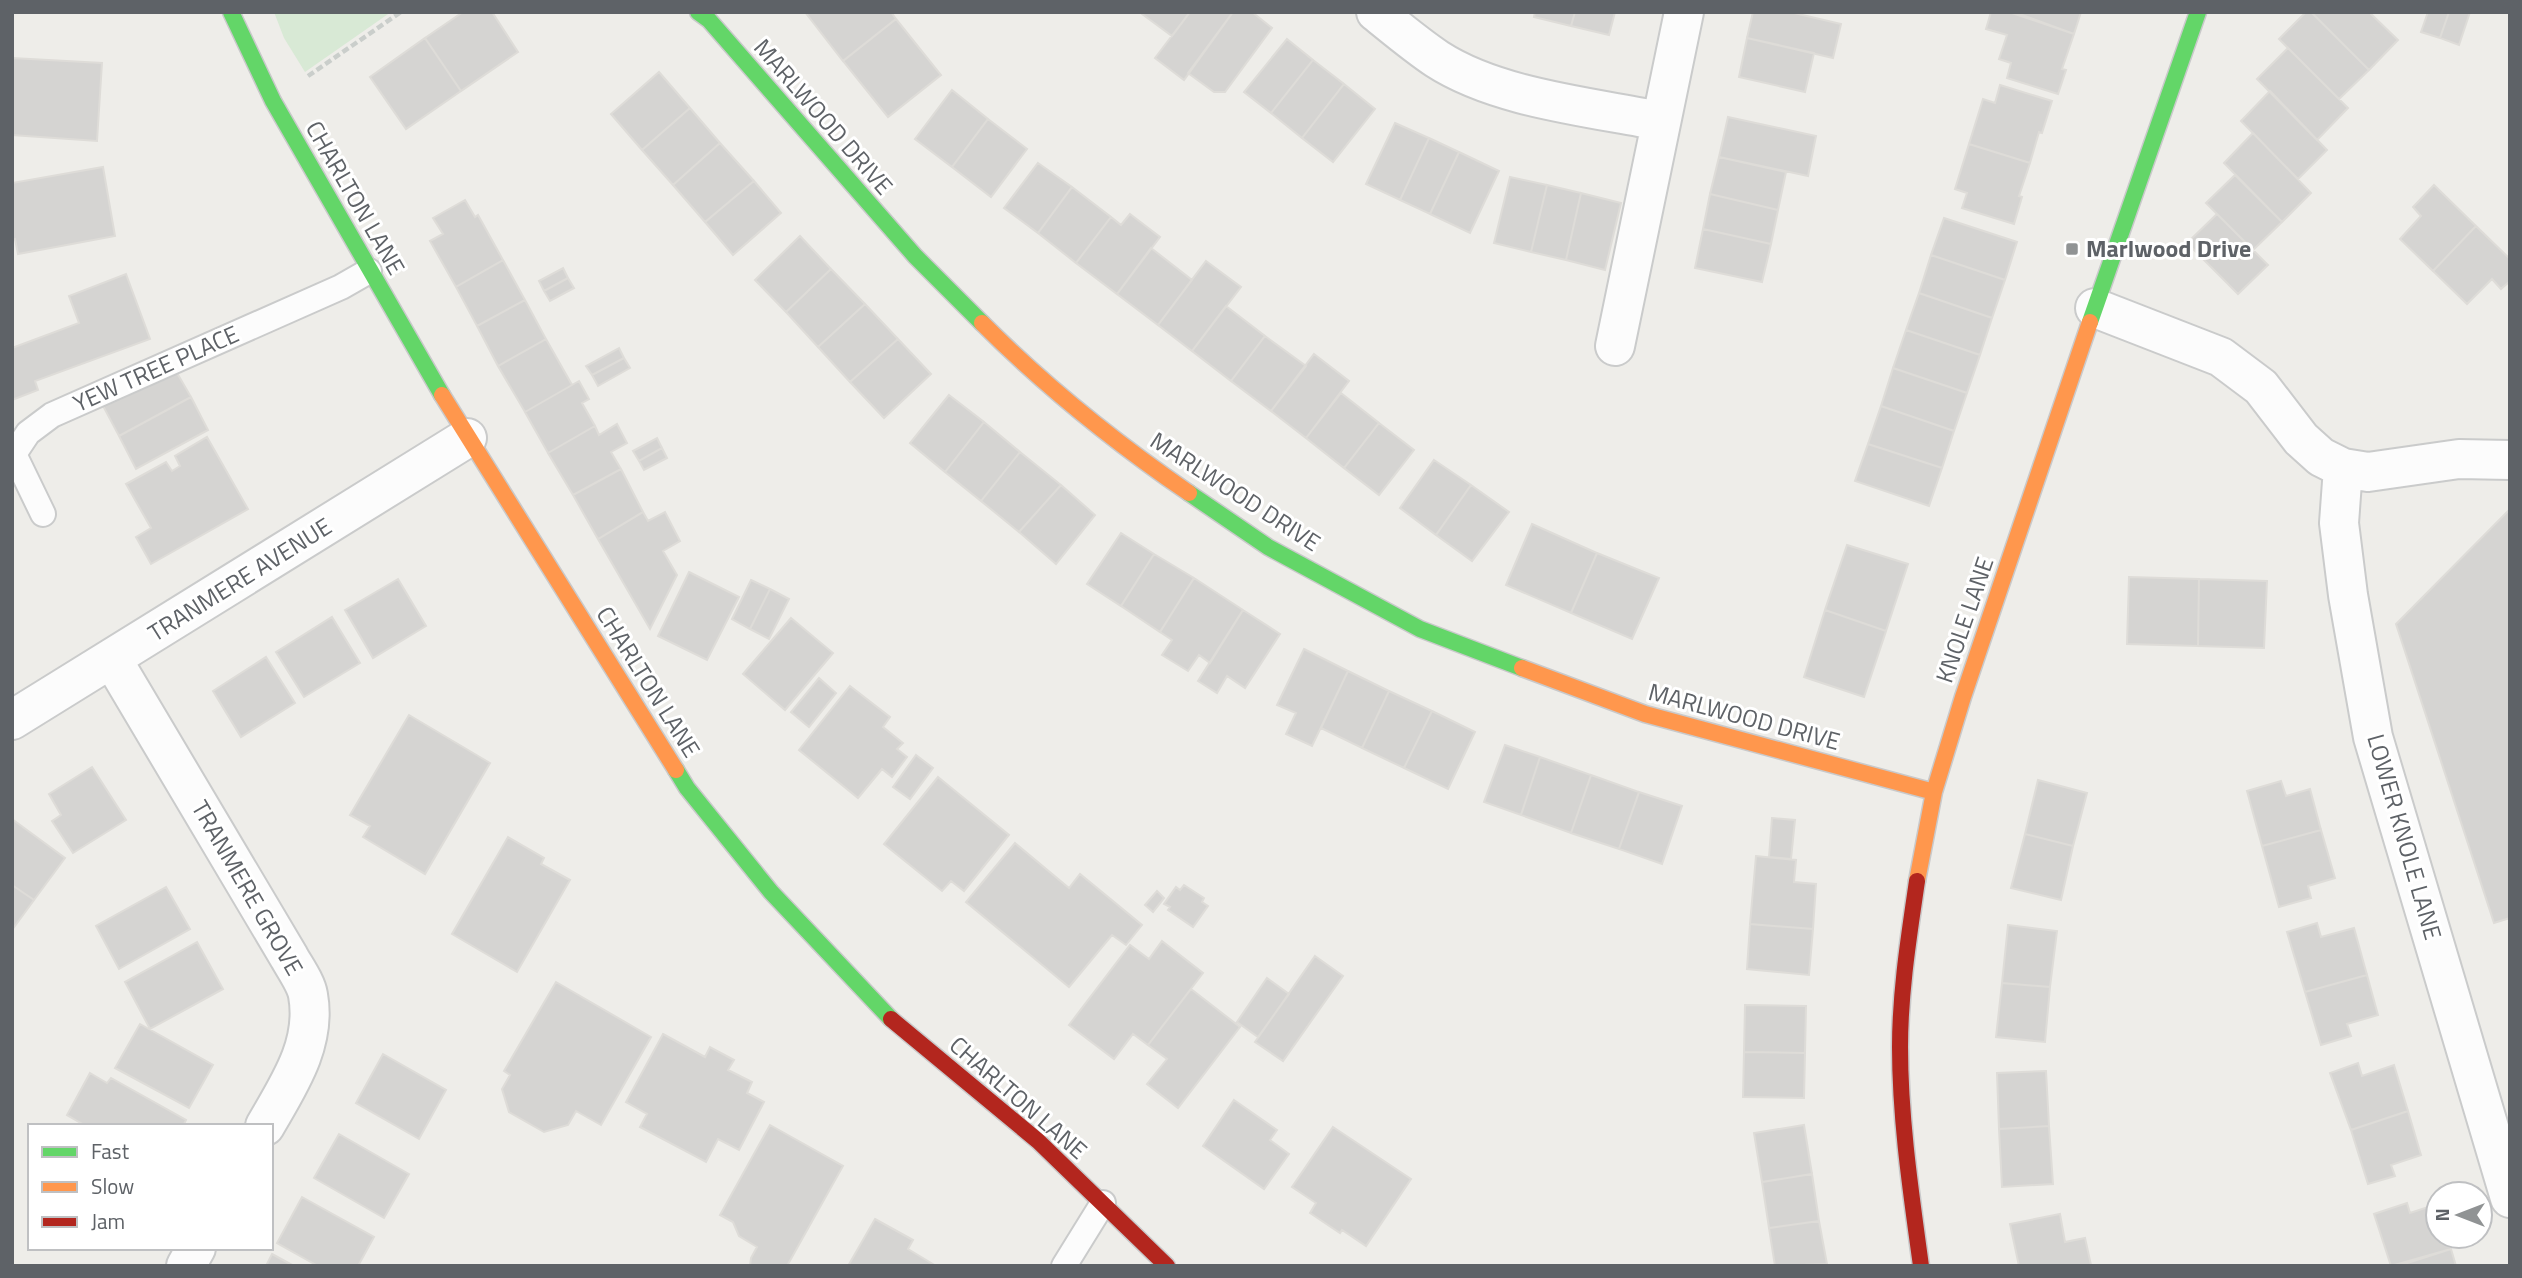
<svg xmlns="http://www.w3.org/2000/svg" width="2522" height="1278" viewBox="0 0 2522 1278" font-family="'Titillium Web',sans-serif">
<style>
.green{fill:#d8e9d5}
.building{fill:#d5d4d2;stroke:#dedcd8;stroke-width:2}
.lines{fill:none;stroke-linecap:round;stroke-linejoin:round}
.lane-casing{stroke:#cacbcb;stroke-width:28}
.street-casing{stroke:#cacbcb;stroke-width:42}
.fast-casing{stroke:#c9c9ca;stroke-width:19}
.slow-casing{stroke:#c9c9ca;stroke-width:19}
.jam-casing{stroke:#c9c9ca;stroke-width:19}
.path{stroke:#cacecb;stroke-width:4.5;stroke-dasharray:7 3.5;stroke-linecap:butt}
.lane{stroke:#fcfcfc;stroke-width:24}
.street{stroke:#fcfcfc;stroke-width:38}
.fast{stroke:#63d668;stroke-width:16}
.slow{stroke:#ff974d;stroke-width:16}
.jam{stroke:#b3261e;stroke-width:16}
.poi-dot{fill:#909394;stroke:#fff;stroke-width:2.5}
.labels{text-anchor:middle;stroke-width:6;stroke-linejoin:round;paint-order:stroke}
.street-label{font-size:24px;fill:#5e6267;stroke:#fff}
.poi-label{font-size:24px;font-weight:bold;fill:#5e6267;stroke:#fff;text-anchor:start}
</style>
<rect width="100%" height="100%" fill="#eeede9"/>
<path class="green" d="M274 12H391L305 72 284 38Z"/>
<path class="building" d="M463 12H492L518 52 461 91 425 38Z
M805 12H891L896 19 843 61Z
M1143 12H1190L1172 36 1142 14Z
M1190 12H1233L1184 80 1155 58Z
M1233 12H1252L1272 28 1225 92H1214L1188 73Z
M1535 12H1575L1571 26 1534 17Z
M1575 12H1615L1609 35 1571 26Z
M1753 12H1790L1841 24 1833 58 1747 38Z
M1991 12H2009L2074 34 2062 69 2066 70 2058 94 2007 78 2011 63 1999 59 2007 35 1986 29Z
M2014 12H2081L2074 34Z
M2306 12H2311L2369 70 2339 99 2279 39Z
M2311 12H2369L2398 40 2369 70Z
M2428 12H2449L2440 38 2421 32Z
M2449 12H2470L2459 45 2440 38Z
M896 19 941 75 888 117 843 61Z
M425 38 461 91 406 129 370 77Z
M1747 38 1814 53 1805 92 1739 77Z
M1287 39 1313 60 1271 113 1244 92Z
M2288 48 2348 108 2317 140 2257 79Z
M12 58 102 63 97 141 12 135Z
M1313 60 1344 84 1302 138 1271 113Z
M659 72 690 108 642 150 611 114Z
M1344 84 1375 109 1333 162 1302 138Z
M2000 85 2052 101 2042 133 2039 132 2030 163 1969 144 1983 99 1995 103Z
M952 90 988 119 952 167 915 139Z
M2270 91 2327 150 2298 179 2241 121Z
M690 108 720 143 673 185 642 150Z
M1728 117 1816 136 1808 176 1719 157Z
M988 119 1027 149 991 197 952 167Z
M1395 123 1429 138 1400 200 1366 184Z
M2253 133 2311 193 2282 222 2224 163Z
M1429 138 1459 152 1430 214 1400 200Z
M720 143 754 181 705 222 673 185Z
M1969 144 2030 163 2019 196 2022 197 2014 224 1962 208 1967 193 1955 189Z
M1459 152 1499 171 1470 233 1430 214Z
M1719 157 1786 172 1778 210 1710 194Z
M1038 163 1072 187 1038 233 1004 208Z
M103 167 115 236 18 254 15 239 12 240V183Z
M2235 175 2282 222 2253 250 2206 203Z
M1510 177 1547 185 1531 252 1494 243Z
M754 181 781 213 733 255 705 222Z
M1547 185 1581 193 1566 260 1531 252Z
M2434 185 2476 226 2433 271 2400 239 2421 216 2413 207Z
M1072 187 1111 217 1076 263 1038 233Z
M1581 193 1621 203 1605 270 1566 260Z
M1710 194 1778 210 1771 244 1703 229Z
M465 200 475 217 478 215 503 260 456 287 430 241 443 234 433 218Z
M1130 214 1160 237 1117 294 1076 263 1111 217 1121 225Z
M2217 214 2268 265 2238 294 2187 243Z
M1944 218 2017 242 2005 280 1931 255Z
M2476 226 2510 259V281L2501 289 2492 279 2467 304 2433 271Z
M1703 229 1771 244 1762 282 1695 268Z
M800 236 831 269 786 312 755 280Z
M1151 248 1192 280 1158 325 1117 294Z
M1931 255 2005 280 1992 318 1919 293Z
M503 260 525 300 477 326 456 287Z
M1206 261 1241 287 1192 351 1158 325Z
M563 268 568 278 544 291 539 281Z
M831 269 865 304 818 347 786 312Z
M126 274 150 339 35 381 38 390 12 400V348L79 323 69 296Z
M568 278 574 288 550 301 544 291Z
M1919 293 1992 318 1980 355 1906 330Z
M525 300 546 339 498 366 477 326Z
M865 304 898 339 850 382 818 347Z
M1226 306 1265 336 1231 381 1192 351Z
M1906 330 1980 355 1967 393 1893 368Z
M1265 336 1306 366 1271 411 1231 381Z
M546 339 572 385 525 412 498 366Z
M898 339 931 374 884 418 850 382Z
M619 348 624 358 592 375 586 366Z
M1314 354 1349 381 1306 438 1271 411Z
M624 358 630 368 598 386 592 375Z
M173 366 191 397 119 436 102 404Z
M1893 368 1967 393 1954 431 1881 406Z
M579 381 589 399 582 403 595 426 548 453 525 412Z
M1341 393 1379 423 1344 468 1306 438Z
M949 395 984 422 945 472 910 443Z
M191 397 208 430 136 469 119 436Z
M1881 406 1954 431 1942 468 1868 444Z
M984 422 1020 452 981 501 945 472Z
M1379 423 1414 450 1379 495 1344 468Z
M617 424 627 443 611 452 621 469 573 495 548 453 595 426 599 435Z
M207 437 248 509 151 564 136 537 151 528 126 484 166 462 172 471 180 466 175 456Z
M657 438 662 448 639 461 633 451Z
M1868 444 1942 468 1929 506 1855 481Z
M662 448 667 458 644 470 639 461Z
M1020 452 1061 485 1019 532 981 501Z
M1434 460 1471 485 1436 535 1400 508Z
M621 469 643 512 598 539 573 495Z
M1061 485 1095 515 1056 564 1019 532Z
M1471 485 1509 512 1472 561 1436 535Z
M2510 509V918L2494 923 2396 624Z
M643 512 648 521 665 512 680 541 663 551 677 575 650 629 598 539Z
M1532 524 1597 553 1571 613 1506 585Z
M1121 533 1154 554 1121 606 1087 584Z
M1847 545 1908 564 1886 631 1825 610Z
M1597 553 1659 578 1632 639 1571 613Z
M1154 554 1194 578 1160 632 1121 606Z
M689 572 739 597 707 660 658 636Z
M2129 577 2199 579 2198 646 2127 644Z
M1194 578 1243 610 1210 663 1199 655 1188 671 1162 655 1172 640 1160 632Z
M398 579 426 626 373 658 345 610Z
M2199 579 2267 581 2264 648 2198 646Z
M751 580 770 589 750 629 732 619Z
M770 589 789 599 769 639 750 629Z
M1243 610 1280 634 1245 688 1227 676 1217 693 1198 681Z
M1825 610 1886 631 1864 697 1804 677Z
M332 617 360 663 304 697 276 652Z
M791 618 833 653 785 710 743 674Z
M1304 649 1348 671 1312 746 1286 734 1296 713 1277 705Z
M266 657 295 703 241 737 213 691Z
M1348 671 1389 691 1362 748 1321 728Z
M819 678 836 693 809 727 791 712Z
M850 686 890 717 883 727 903 743 897 749 907 757 892 777 882 769 858 798 799 750Z
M1389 691 1432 711 1404 768 1362 748Z
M1432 711 1475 732 1448 789 1404 768Z
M409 715 490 763 425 874 363 837 370 826 350 815Z
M1505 745 1540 757 1521 815 1484 802Z
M916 755 933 768 910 799 893 787Z
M1540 757 1591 775 1571 833 1521 815Z
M92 767 126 820 73 853 52 821 61 815 49 794Z
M1591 775 1639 792 1619 849 1571 833Z
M938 777 1009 835 964 891 951 881 942 891 884 844Z
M2038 780 2087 793 2073 846 2025 834Z
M2281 781 2286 796 2310 789 2321 830 2262 846 2247 791Z
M1639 792 1682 806 1662 864 1619 849Z
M1772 818 1795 820 1791 859 1769 857Z
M12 819 65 858 34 900 12 885Z
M2321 830 2335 878 2308 886 2311 898 2279 907 2262 846Z
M2025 834 2073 846 2061 900 2011 888Z
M508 837 544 858 541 864 570 880 517 972 452 934Z
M1015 843 1069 888 1080 874 1142 925 1126 945 1112 935 1069 987 966 902Z
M1756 856 1796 860 1794 882 1816 884 1813 929 1750 924Z
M12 885 34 900 12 930Z
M1184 885 1204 898 1202 902 1208 906 1193 927 1168 910 1170 907 1164 904 1176 887 1180 890Z
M166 887 190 929 119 969 96 926Z
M1157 891 1164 898 1153 912 1145 905Z
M2317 923 2321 937 2354 928 2367 975 2305 992 2287 932Z
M1750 924 1813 929 1809 975 1747 969Z
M2008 925 2057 931 2050 987 2002 983Z
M1162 941 1203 973 1148 1045 1133 1034 1114 1059 1069 1025 1130 945 1149 959Z
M197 942 223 989 150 1029 125 982Z
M1315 956 1343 976 1283 1061 1255 1042Z
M2367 975 2378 1015 2347 1024 2351 1036 2321 1045 2305 992Z
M1267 978 1289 994 1258 1037 1237 1022Z
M556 982 651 1037 601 1125 576 1111 568 1125 544 1132 509 1112 502 1089 510 1075 504 1071Z
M2002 983 2050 987 2045 1042 1996 1037Z
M1191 989 1240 1027 1178 1108 1147 1084 1167 1059 1148 1045Z
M1745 1005 1806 1006 1805 1053 1744 1052Z
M140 1024 213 1065 189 1108 115 1068Z
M663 1034 705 1057 710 1047 734 1060 728 1070 752 1082 747 1093 764 1102 739 1150 718 1139 706 1162 640 1127 647 1114 626 1102Z
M1744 1052 1805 1053 1804 1098 1743 1097Z
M383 1054 446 1090 419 1139 356 1103Z
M2358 1063 2362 1076 2394 1065 2408 1111 2351 1130 2330 1073Z
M2046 1071 2049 1126 1999 1129 1997 1073Z
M90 1073 107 1083 111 1078 186 1120 183 1126H86L67 1115Z
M1234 1100 1277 1130 1270 1140 1289 1154 1264 1189 1203 1146Z
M2408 1111 2421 1155 2391 1165 2395 1176 2368 1184 2351 1130Z
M770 1125 843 1166 787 1266H750L751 1258 757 1247 739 1236 733 1222 720 1215Z
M1804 1125 1812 1174 1762 1182 1754 1133Z
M2049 1126 2053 1184 2002 1187 1999 1129Z
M1333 1127 1411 1179 1366 1246 1342 1230 1340 1233 1310 1213 1316 1203 1292 1187Z
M339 1134 409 1174 384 1218 314 1178Z
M1812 1174 1819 1221 1769 1228 1762 1182Z
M302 1197 374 1237 358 1266H318L277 1243Z
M2407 1203 2410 1213 2437 1204 2438 1236H2447L2451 1249 2391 1266 2374 1214Z
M2060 1214 2065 1242 2085 1238 2091 1265 2019 1266 2010 1224Z
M875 1219 913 1240 908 1249 936 1266H848Z
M1819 1221 1827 1264 1775 1266 1769 1228Z
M2451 1249 2456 1266H2398Z
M272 1254 294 1266H266Z"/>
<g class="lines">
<defs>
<path id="lane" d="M43 514 14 454 28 433 52 415 341 287 369 271
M1064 1266 1103 1203"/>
<path id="street" d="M1376 12C1396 28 1416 45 1437 59 1497 98 1590 107 1660 121
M2095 308 2221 357 2261 387 2301 439 2321 457 2343 468 2368 472 2459 459 2510 460
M1615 346 1684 12
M2343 468 2339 523 2348 595 2373 737 2510 1198
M112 659 289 957C295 968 306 983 308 995 317 1044 288 1086 265 1126
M12 720 467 438
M186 1266 196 1248"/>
<path id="fast" d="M231 12 273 101 442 395
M698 12 709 20 915 256 982 323
M2090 322 2198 12
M1189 493 1268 547 1420 629 1522 668
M676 770 687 788 771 892 891 1019"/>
<path id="slow" d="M982 323C1045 386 1116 443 1189 493
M442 395 676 770
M1522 668 1645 714 1934 792
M1917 881 1934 792 1963 697 2090 322"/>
<path id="jam" d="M1917 881C1909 936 1900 991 1900 1047 1900 1120 1911 1193 1921 1266
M891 1019 1038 1141 1167 1266"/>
</defs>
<use href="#lane" class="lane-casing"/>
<use href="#street" class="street-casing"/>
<use href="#fast" class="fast-casing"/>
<use href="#slow" class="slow-casing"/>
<use href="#jam" class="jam-casing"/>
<path class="path" d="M308 76 401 12"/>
<use href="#lane" class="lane"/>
<use href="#street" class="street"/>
<use href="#fast" class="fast"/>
<use href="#slow" class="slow"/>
<use href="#jam" class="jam"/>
</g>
<rect class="poi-dot" x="2065" y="242" width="14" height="14" rx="3.5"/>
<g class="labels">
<g class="street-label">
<text transform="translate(823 117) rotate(49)" y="8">MARLWOOD DRIVE</text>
<text transform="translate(355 198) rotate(60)" y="8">CHARLTON LANE</text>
<text transform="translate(156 369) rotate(-24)" y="8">YEW TREE PLACE</text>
<text transform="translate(1235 492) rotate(33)" y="8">MARLWOOD DRIVE</text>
<text transform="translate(240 580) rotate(-32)" y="8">TRANMERE AVENUE</text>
<text transform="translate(1965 620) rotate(-71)" y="8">KNOLE LANE</text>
<text transform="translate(648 682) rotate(58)" y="8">CHARLTON LANE</text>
<text transform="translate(1744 717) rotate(15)" y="8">MARLWOOD DRIVE</text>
<text transform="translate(2404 837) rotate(74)" y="8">LOWER KNOLE LANE</text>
<text transform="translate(247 888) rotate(60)" y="8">TRANMERE GROVE</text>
<text transform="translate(1018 1098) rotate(41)" y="8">CHARLTON LANE</text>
</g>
<g class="poi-label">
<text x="2086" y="257">Marlwood Drive</text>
</g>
</g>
<rect width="2522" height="1278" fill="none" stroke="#5e6267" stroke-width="28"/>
<rect x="28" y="1124" width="245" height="126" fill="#ffffff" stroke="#bfc0c2" stroke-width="2"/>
<rect x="42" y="1147" width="35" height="10" fill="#63d668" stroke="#bfc0c2" stroke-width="2"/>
<text x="91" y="1159" font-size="21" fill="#5e6267">Fast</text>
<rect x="42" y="1182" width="35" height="10" fill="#ff974d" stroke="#bfc0c2" stroke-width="2"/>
<text x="91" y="1194" font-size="21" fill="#5e6267">Slow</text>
<rect x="42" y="1217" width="35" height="10" fill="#b3261e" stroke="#bfc0c2" stroke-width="2"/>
<text x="91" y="1229" font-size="21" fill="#5e6267">Jam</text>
<g transform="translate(2459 1215) rotate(270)"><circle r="33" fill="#ffffff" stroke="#bfc0c2" stroke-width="2"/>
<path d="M0-5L12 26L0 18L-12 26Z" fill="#909394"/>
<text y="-10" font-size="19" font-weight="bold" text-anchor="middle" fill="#5e6267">N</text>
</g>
</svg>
